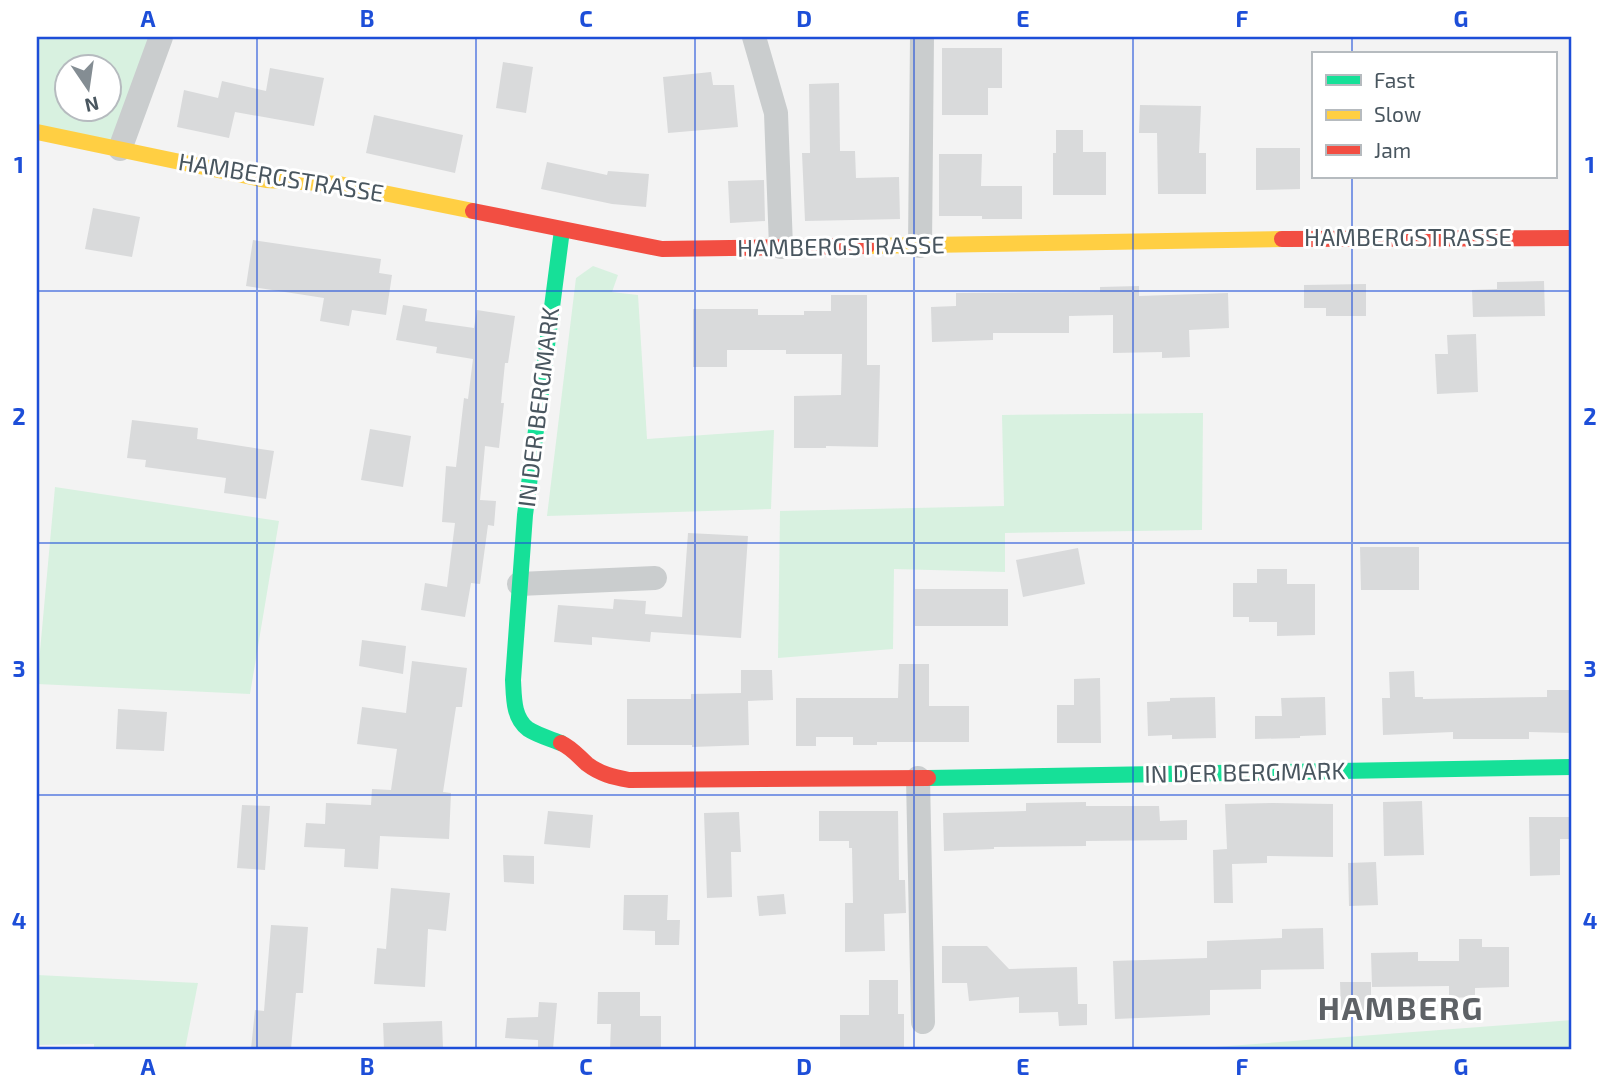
<svg xmlns="http://www.w3.org/2000/svg" width="1609" height="1086" viewBox="0 0 1609 1086" font-family="'Exo 2',sans-serif">
<style>
.green{fill:#d8f1e0;fill-rule:evenodd}
.building{fill:#d9dadb}
.lines{fill:none;stroke-linecap:round;stroke-linejoin:round}
.street{stroke:#cacdce;stroke-width:24}
.fast{stroke:#16e098;stroke-width:16}
.slow{stroke:#ffcf43;stroke-width:16}
.jam{stroke:#f24e42;stroke-width:16}
.grid{fill:none;stroke:#1d4ed8;stroke-width:2;stroke-opacity:0.55}
.labels{text-anchor:middle;stroke-width:6;stroke-linejoin:round;paint-order:stroke}
.street-label{font-size:24px;fill:#49565f;stroke:#fff}
.district-label{font-size:32px;font-weight:bold;letter-spacing:2px;fill:#5e6266;stroke:#fff}
.neatline{fill:none;stroke:#1d4ed8;stroke-width:2.5}
.grid-label{font-size:23px;text-anchor:middle;font-weight:bold;fill:#1d4ed8}
</style>
<rect width="100%" height="100%" fill="#f3f3f3"/>
<path class="green" d="M37 37H161L120 149 37 132ZM66 66H108V108H66Z
M593 266 618 275 612 292 638 295 647 439 774 430 771 509 547 516 576 278Z
M1203 413 1202 530 1005 533V572L894 569 893 649 778 658 780 511 1004 506 1002 415Z
M55 487 279 521 250 694 37 684Z
M37 975 198 983 185 1049H94V1044L37 1045Z
M1572 1020V1049H1189Z"/>
<path class="building" d="M942 48H1002V88H988V115H942Z
M503 62 533 67 526 113 496 108Z
M270 68 324 78 314 126 235 112 229 138 177 127 184 90 218 98 222 81 266 91Z
M711 72 713 85H734L738 127 668 133 663 77Z
M839 83 840 151H855L856 178 899 177 900 219 805 221 802 153H810L809 84Z
M1140 105 1201 106 1199 153H1206V194H1158L1157 133H1139Z
M374 115 463 135 455 173 366 153Z
M1056 130H1083V152H1106V195H1053V153H1056Z
M1256 148H1300V189L1256 190Z
M939 154H982L981 186H1022V219H982V216H939Z
M547 162 607 175 608 171 649 174 646 207 612 204 541 189Z
M764 180 765 221 730 223 728 181Z
M93 208 140 217 132 257 85 249Z
M253 240 381 259 379 273 392 275 386 315 352 310 349 326 320 321 324 298 246 286Z
M1544 281 1545 316 1473 317 1472 290 1497 289V282Z
M1366 284V316H1326V308H1304V285Z
M1139 286V296L1228 293 1229 328 1189 330 1190 357 1162 358V352L1113 353V315L1069 316V333H993V340L932 342 931 307 956 306V293L1100 292V287Z
M831 295H867V365H880L878 447 826 446V448H794V396L841 395 842 354H786V350H727V367H693V309H758V315H804V311H831Z
M403 305 427 309 425 321 474 328 477 310 515 316 508 363H505L501 403H504L499 448 485 446 480 500 496 501 494 526 488 525 480 584 471 583 465 617 421 610 425 583 447 587 455 523 442 522 446 466 456 467 464 398 468 399 473 359 436 353 437 347 396 340Z
M1476 334 1478 392 1437 394 1435 354H1448L1447 335Z
M132 420 198 428 197 439 274 451 266 499 224 493 226 478 145 467 146 460 127 458Z
M370 429 411 436 403 487 361 480Z
M688 533 748 536 741 638 651 632 650 642 592 637V645L554 642 558 605 613 609 614 599 646 601 645 614 682 617Z
M1360 547H1419V590H1361Z
M1078 548 1085 584 1023 597 1016 560Z
M1257 569H1287V584H1315V635L1277 636V622H1249V617H1233V583H1257Z
M915 589H1008V626H915Z
M362 640 406 646 403 674 359 666Z
M412 661 467 668 462 707H456L443 792 451 793 449 839 380 836 378 869 344 867 345 849 304 847 306 823 325 824 326 803 371 805 372 789 391 790 397 749 357 744 362 707 406 713Z
M899 664H929V706H969V742H877V745H853V737H816V746H796V698H898Z
M741 670H772L773 700 748 701 749 745 692 747V745H627V699H691V694L741 693Z
M1414 671 1415 697H1423V699L1547 697V690H1572V733L1529 732V739H1453V732L1383 735 1382 698H1390L1389 672Z
M1100 678 1101 743H1057V705H1074V679Z
M1215 697 1216 738 1172 739V735L1148 736 1147 702 1170 701V698Z
M1325 697 1326 735 1300 736V738L1255 739V716H1282L1281 698Z
M118 709 167 712 164 751 116 749Z
M1422 801 1424 855 1384 856 1383 802Z
M1086 802V806H1159L1160 821 1187 820V840L1086 841V846L994 847V849L944 851 943 813 1026 811V803Z
M1273 803 1333 804V857L1267 856V863L1232 864 1233 903H1214L1213 850 1227 849 1225 804Z
M242 805 270 806 265 870 237 868Z
M548 811 593 815 590 848 544 844Z
M819 811H898L899 880H905L906 913 884 914 885 951 845 952V903H853L852 848H849V841H819Z
M739 812 741 852H731L732 897 707 898 704 813Z
M1529 817H1572V839H1560V875L1530 876Z
M503 855 534 856V884L504 882Z
M1376 862 1378 905 1349 906 1348 863Z
M391 888 450 893 446 931 428 929 425 987 374 984 377 948 386 949Z
M784 894 786 914 759 916 757 896Z
M624 895H668L667 920H680L679 945H655V931L623 930Z
M271 925 308 927 303 993H296L291 1049H251L255 1010 264 1011Z
M1323 928 1324 969 1261 970V989L1210 990V1015L1115 1019 1113 961 1207 958V941L1282 938V929Z
M1459 939H1482V947H1509V987L1475 988V997L1449 998V986L1372 987 1371 953 1418 952V961H1459Z
M942 946H987L1009 969 1077 967 1078 1004H1087V1025L1059 1026 1058 1012 1019 1013V997L969 1001 967 983H942Z
M869 980H898V1014H904V1049H840V1015H869Z
M1340 982H1371V1010H1341Z
M598 992H640V1016H661V1049H610L611 1024H597Z
M539 1002 557 1003 553 1049H538V1040L505 1038 507 1018 538 1017Z
M442 1021 443 1049H384L383 1023Z"/>
<g class="lines">
<path class="street" d="M754 37 776 113 781 247
M120 149 161 37
M920 246 922 37
M519 584 655 578
M918 778 923 1022"/>
<path class="fast" d="M561 743C551 739 537 735 528 729 513 718 514 697 513 680L525 515 562 230
M928 778 1572 767"/>
<path class="slow" d="M37 132 266 180 339 184 473 211
M867 246 1282 239"/>
<path class="jam" d="M473 211 662 249 867 246
M1282 239 1572 238
M561 743C572 748 578 756 587 764 600 774 613 777 629 780L928 778"/>
</g>
<path class="grid" d="M257 37V1049M476 37V1049M695 37V1049M914 37V1049M1133 37V1049M1352 37V54M1352 177V1049M37 291H1572M37 543H1572M37 795H1572"/>
<g class="labels">
<g class="street-label">
<text transform="translate(281 178) rotate(9)" y="8">HAMBERGSTRASSE</text>
<text x="1408" y="246">HAMBERGSTRASSE</text>
<text transform="translate(841 247) rotate(-1)" y="8">HAMBERGSTRASSE</text>
<text transform="translate(539 407) rotate(-83)" y="8">IN DER BERGMARK</text>
<text transform="translate(1245 773) rotate(-1)" y="8">IN DER BERGMARK</text>
</g>
<g class="district-label">
<text x="1401" y="1020">HAMBERG</text>
</g>
</g>
<rect width="1609" height="1086" fill="none" stroke="#ffffff" stroke-width="77"/>
<rect x="1312" y="52" width="245" height="126" fill="#ffffff" stroke="#b6bbbf" stroke-width="2"/>
<rect x="1326" y="75" width="35" height="10" fill="#16e098" stroke="#b6bbbf" stroke-width="2"/>
<text x="1374" y="88" font-size="21" fill="#49565f">Fast</text>
<rect x="1326" y="110" width="35" height="10" fill="#ffcf43" stroke="#b6bbbf" stroke-width="2"/>
<text x="1374" y="122" font-size="21" fill="#49565f">Slow</text>
<rect x="1326" y="145" width="35" height="10" fill="#f24e42" stroke="#b6bbbf" stroke-width="2"/>
<text x="1374" y="158" font-size="21" fill="#49565f">Jam</text>
<g transform="translate(88 88) rotate(167)"><circle r="33" fill="#ffffff" stroke="#b6bbbf" stroke-width="2"/>
<path d="M0-5L12 26L0 18L-12 26Z" fill="#848d93"/>
<text y="-10" font-size="19" font-weight="bold" text-anchor="middle" fill="#49565f">N</text>
</g>
<rect x="38" y="38" width="1532" height="1010" class="neatline"/>
<g class="grid-label">
<text x="148" y="27">A</text>
<text x="367" y="27">B</text>
<text x="586" y="27">C</text>
<text x="804" y="27">D</text>
<text x="1023" y="27">E</text>
<text x="1242" y="27">F</text>
<text x="1461" y="27">G</text>
<text x="19" y="173">1</text>
<text x="1590" y="173">1</text>
<text x="19" y="425">2</text>
<text x="1590" y="425">2</text>
<text x="19" y="677">3</text>
<text x="1590" y="677">3</text>
<text x="19" y="929">4</text>
<text x="1590" y="929">4</text>
<text x="148" y="1075">A</text>
<text x="367" y="1075">B</text>
<text x="586" y="1075">C</text>
<text x="804" y="1075">D</text>
<text x="1023" y="1075">E</text>
<text x="1242" y="1075">F</text>
<text x="1461" y="1075">G</text>
</g>
</svg>
